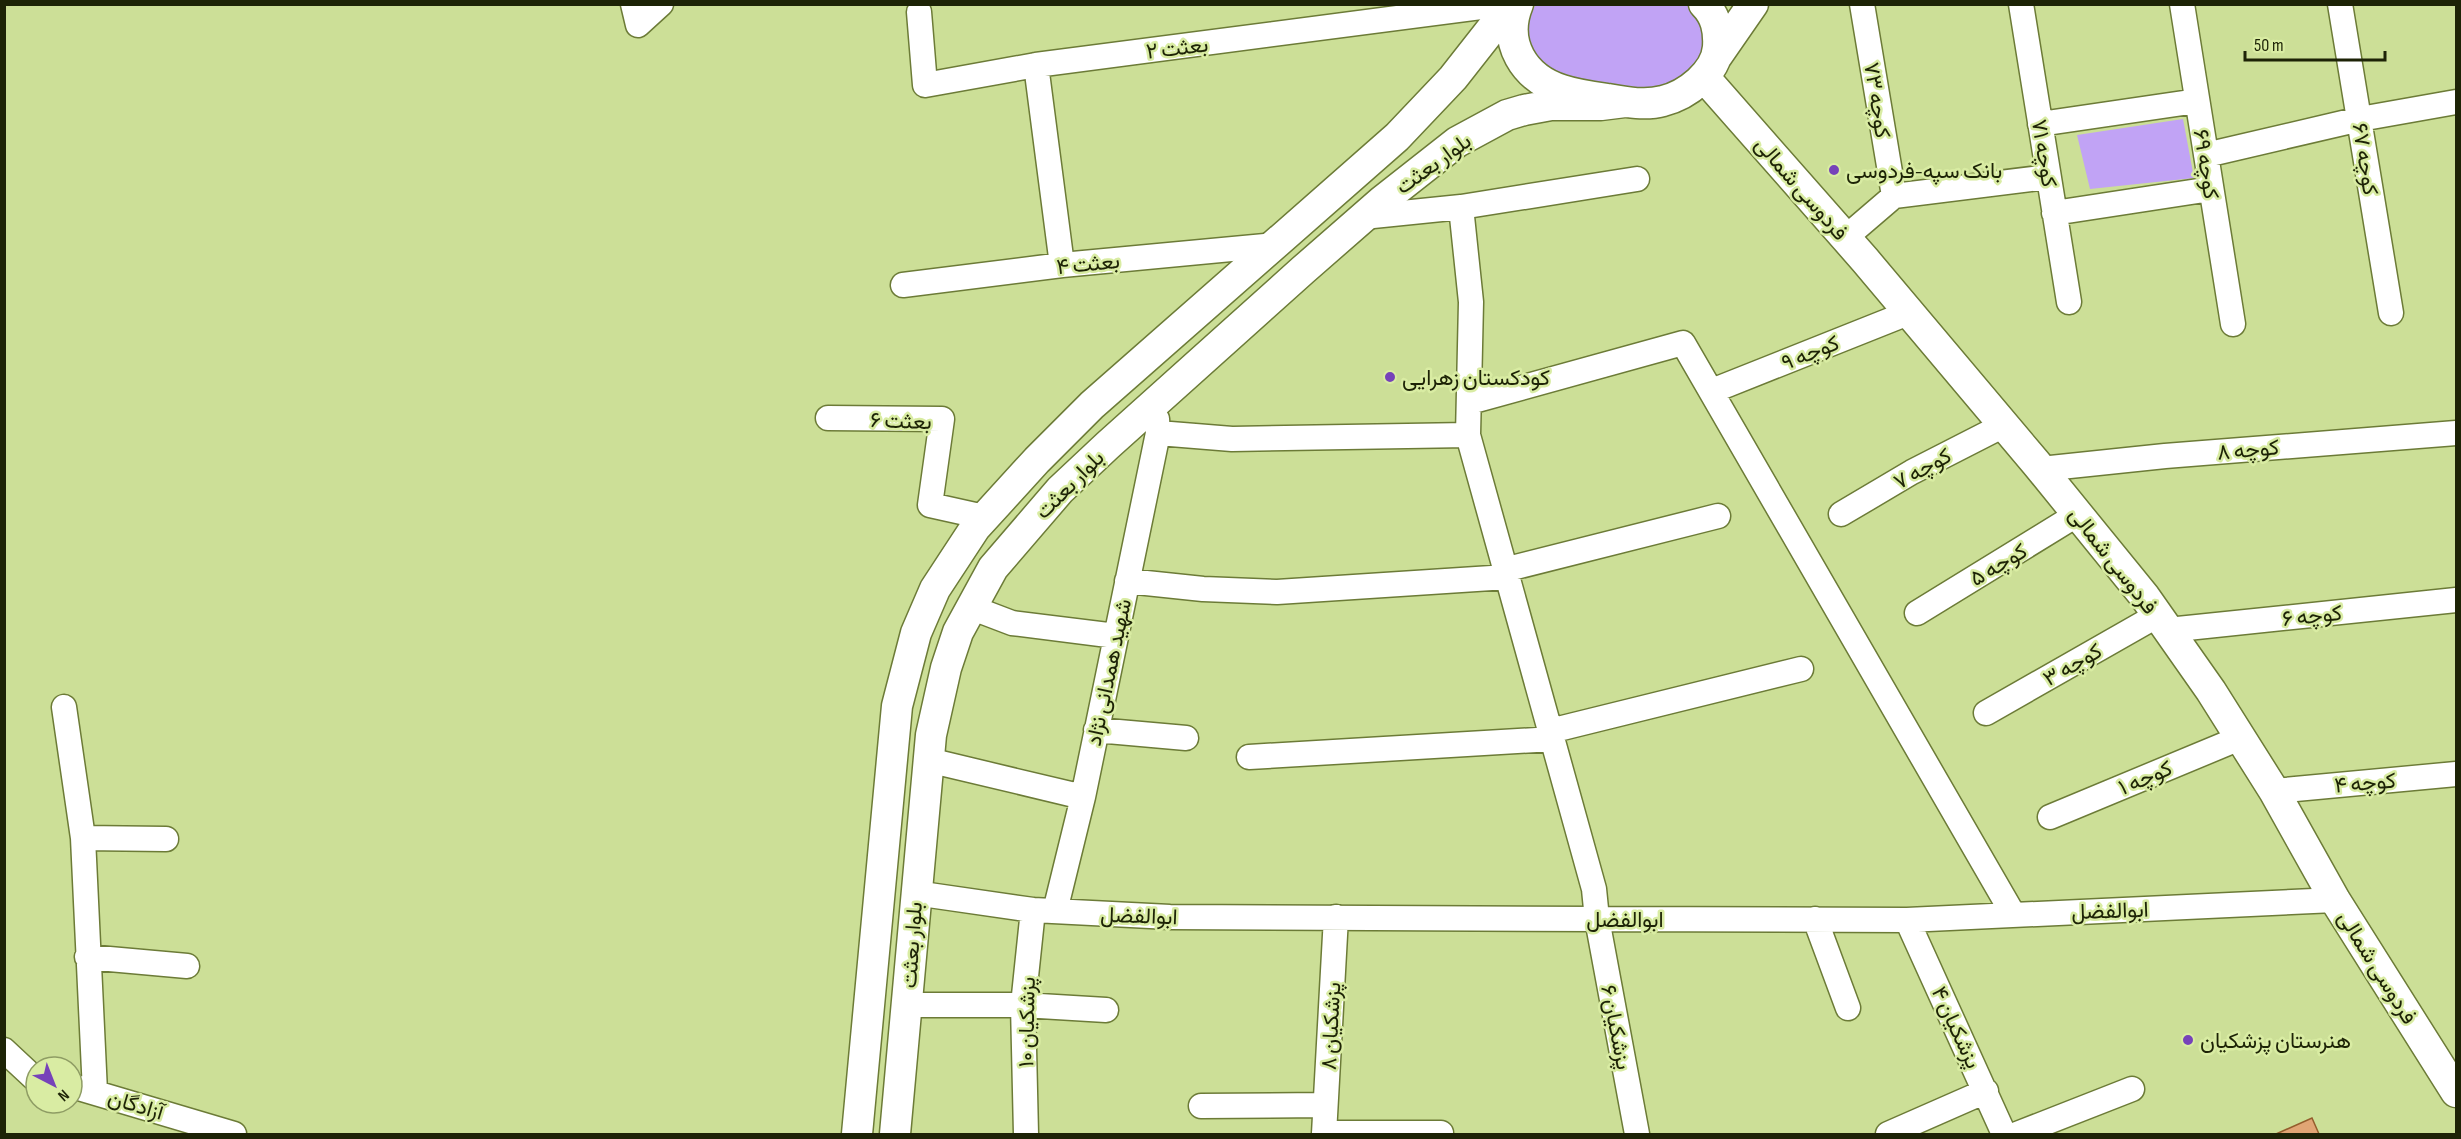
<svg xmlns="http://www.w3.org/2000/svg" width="2461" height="1139" viewBox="0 0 2461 1139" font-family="'Sofia Sans Condensed',Vazirmatn,sans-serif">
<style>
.green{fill:#c1a3f5}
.building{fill:#e1a574;stroke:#945d2c;stroke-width:1.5}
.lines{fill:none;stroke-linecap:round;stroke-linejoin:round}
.minor-casing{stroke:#6c7b37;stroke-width:27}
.major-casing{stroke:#6c7b37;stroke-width:33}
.minor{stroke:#fff;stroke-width:24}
.major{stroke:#fff;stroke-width:30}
.poi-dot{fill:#7642b9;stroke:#d9eca3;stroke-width:2}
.labels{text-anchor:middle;stroke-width:5;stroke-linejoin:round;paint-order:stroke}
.street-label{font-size:22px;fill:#1d2306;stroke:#d9eca3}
.poi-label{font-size:22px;fill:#1d2306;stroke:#d9eca3;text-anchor:start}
</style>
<rect width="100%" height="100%" fill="#ccdf97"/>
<path class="green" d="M1536 5H1689L1704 16 1710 55 1664 95 1553 76 1526 48V16Z
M2183 119 2194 178 2090 189 2077 135Z"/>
<path class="building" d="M2312 1118 2319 1134H2276Z"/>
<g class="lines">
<defs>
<path id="minor" d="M633 4 638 25 661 4
M1862 4 1894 196
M2021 4 2069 302
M2182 4 2233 324
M2340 4 2391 313
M919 12 925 85 1036 65 1504 4
M1036 65 1062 265
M2040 124 2197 101
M2206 155 2360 119 2456 102
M1461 207 1637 179
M2054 213 2211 189
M1363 217 1461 207 1471 302 1468 435 1594 889 1597 919 1637 1134
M1845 238 1894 196 2048 177
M903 285 1062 265 1274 245
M1712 391 1908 313
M1470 402 1683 343 2013 914
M828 418 942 419 930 505 984 517
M1157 419 1158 433 1232 439 1468 435
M2041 469 2165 456 2456 433
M1841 514 1912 472 2004 425
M1504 570 1718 516
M1127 581 1203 589 1277 592 1507 577
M970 607 1012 623 1116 636
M1917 613 2078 514
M2168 630 2456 600
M64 707 83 838 95 1092
M1986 713 2158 615
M1096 730 1186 738
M1550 731 1801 669
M1249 757 1553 739
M928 760 1083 797
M2274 791 2456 774
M2050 817 2240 738
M83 838 166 839
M915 893 1033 910 1170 917 1597 919 1907 920 2335 900
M1055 911 1083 797 1158 433
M1815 919 1848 1008
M1907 920 2004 1134
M87 957 187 966
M906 1005H1023L1106 1010
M4 1050 34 1078
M72 1086 234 1134
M1201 1106 1325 1105
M1324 1133H1441
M1026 1134 1023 1005 1033 910
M1324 1134 1336 917
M1888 1134 1986 1091
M2017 1134 2132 1089"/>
<path id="major" d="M1518 4C1502 43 1524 78 1562 90 1577 95 1593 97 1608 99 1625 102 1645 106 1663 101 1687 95 1716 73 1718 47 1719 30 1716 16 1704 4
M1717 56 1753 4
M1704 77 1865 260 2036 463 2145 597 2211 691 2274 791 2335 900 2456 1092
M857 1134 897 706 916 633 935 589 975 528 1037 460 1092 405 1397 137 1453 78 1497 22 1516 9
M895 1134 931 735 946 668 958 632 993 568 1060 490 1108 445 1303 270 1382 201 1457 142 1507 115 1524 110 1551 105H1601L1625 102"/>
</defs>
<use href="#minor" class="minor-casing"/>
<use href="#major" class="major-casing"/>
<use href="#minor" class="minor"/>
<use href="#major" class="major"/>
</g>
<g class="poi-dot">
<circle cx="1834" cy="170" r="6"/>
<circle cx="1390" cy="377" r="6"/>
<circle cx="2188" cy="1040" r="6"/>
</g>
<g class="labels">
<g class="street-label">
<text transform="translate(1177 47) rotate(-7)" y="8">بعثت ۲</text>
<text transform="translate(1878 100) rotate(81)" y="8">کوچه ۷۳</text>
<text transform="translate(2045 153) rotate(81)" y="8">کوچه ۷۱</text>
<text transform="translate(2366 159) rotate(81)" y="8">کوچه ۶۷</text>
<text transform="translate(1433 163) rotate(-36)" y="8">بلوار بعثت</text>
<text transform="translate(2207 164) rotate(81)" y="8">کوچه ۶۹</text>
<text transform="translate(1802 188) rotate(49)" y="8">فردوسی شمالی</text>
<text transform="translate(1088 263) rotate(-6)" y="8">بعثت ۴</text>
<text transform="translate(1810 352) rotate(-22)" y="8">کوچه ۹</text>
<text transform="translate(901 420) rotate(2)" y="8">بعثت ۶</text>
<text transform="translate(2248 449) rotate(-5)" y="8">کوچه ۸</text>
<text transform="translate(1922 468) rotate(-29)" y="8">کوچه ۷</text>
<text transform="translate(1069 484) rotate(-45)" y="8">بلوار بعثت</text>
<text transform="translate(2114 560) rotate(52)" y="8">فردوسی شمالی</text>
<text transform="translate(1998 564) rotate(-31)" y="8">کوچه ۵</text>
<text transform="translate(2312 615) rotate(-6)" y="8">کوچه ۶</text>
<text transform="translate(2072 664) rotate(-30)" y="8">کوچه ۳</text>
<text transform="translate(1108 672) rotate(-78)" y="8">شهید همدانی نژاد</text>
<text transform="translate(2145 777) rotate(-23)" y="8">کوچه ۱</text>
<text transform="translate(2365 782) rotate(-5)" y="8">کوچه ۴</text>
<text transform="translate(2110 910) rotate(-2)" y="8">ابوالفضل</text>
<text transform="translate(1139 915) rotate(2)" y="8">ابوالفضل</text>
<text x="1625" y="927">ابوالفضل</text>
<text transform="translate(911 945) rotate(-86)" y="8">بلوار بعثت</text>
<text transform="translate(2378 967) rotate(58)" y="8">فردوسی شمالی</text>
<text transform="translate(1026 1022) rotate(-89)" y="8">پزشکیان ۱۰</text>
<text transform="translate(1330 1026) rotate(-87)" y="8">پزشکیان ۸</text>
<text transform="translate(1617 1027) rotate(79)" y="8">پزشکیان ۶</text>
<text transform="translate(1957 1027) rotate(65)" y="8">پزشکیان ۴</text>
<text transform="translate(136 1104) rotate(17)" y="8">آزادگان</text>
</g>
<g class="poi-label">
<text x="1846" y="178">بانک سپه-فردوسی</text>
<text x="1402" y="385">کودکستان زهرایی</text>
<text x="2200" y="1048">هنرستان پزشکیان</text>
</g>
</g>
<rect width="2461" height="1139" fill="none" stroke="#1d2306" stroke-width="12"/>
<g transform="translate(54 1085) rotate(138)"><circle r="28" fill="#d9eca3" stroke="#8e9c64" stroke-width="1.5"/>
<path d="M0-4.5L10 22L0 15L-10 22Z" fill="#7642b9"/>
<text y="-9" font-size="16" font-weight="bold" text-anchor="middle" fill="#1d2306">N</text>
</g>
<path d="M2245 51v9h140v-9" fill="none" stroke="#1d2306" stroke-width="3"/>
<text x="2254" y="51" font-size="18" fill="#1d2306" stroke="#d9eca3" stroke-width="4.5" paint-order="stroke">50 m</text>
</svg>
